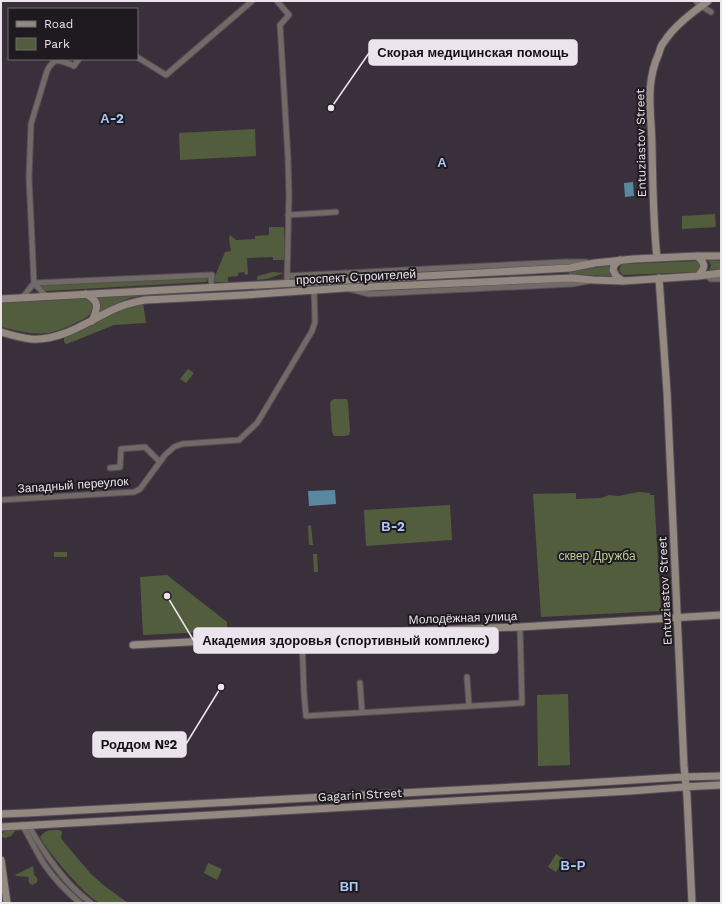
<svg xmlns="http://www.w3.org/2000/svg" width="722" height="904" viewBox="0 0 722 904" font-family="'Work Sans',sans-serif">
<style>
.green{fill:#525d3e}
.water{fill:#5989a1}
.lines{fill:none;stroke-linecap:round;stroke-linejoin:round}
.street-casing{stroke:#564d57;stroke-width:7}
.secondary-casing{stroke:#564d57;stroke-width:9}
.street{stroke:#716a66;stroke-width:5}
.secondary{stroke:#938981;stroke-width:7}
.labels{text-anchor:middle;stroke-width:4;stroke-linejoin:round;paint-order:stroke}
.street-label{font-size:12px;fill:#ebe4ec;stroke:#1e1a1f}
.park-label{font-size:12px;fill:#bad08c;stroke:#1e1a1f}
.neighbourhood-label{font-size:13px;font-weight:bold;fill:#a9c9fc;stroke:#1e1a1f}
.leader{fill:none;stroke:#ebe4ec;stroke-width:1.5}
.callout-dot{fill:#ebe4ec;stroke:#1e1a1f;stroke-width:1.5}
.callout{fill:#ebe4ec;stroke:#ebe4ec;stroke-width:1.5}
.callout-label{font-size:13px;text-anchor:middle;font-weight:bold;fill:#111}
</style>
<rect width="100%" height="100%" fill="#3a303b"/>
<path class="green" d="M255 129 256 156 180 160 179 133Z
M715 214 716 227 682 229V216Z
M269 227H284L285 260H273V257L247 258 248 274 245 275 244 272 238 273V276L228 277V282H214L213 281 225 252 231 251 229 239 230 235 236 240 255 239V236L269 235Z
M708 260 721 261V269L709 270 711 265Z
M697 261H698L702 264 698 272 623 275 619 271 620 267 622 264Z
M612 265 613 276 569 275V272Z
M272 272 284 273 267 279 257 280V278L258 276Z
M208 277 207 281 205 282 46 291 41 287 42 284Z
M141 293 142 296 130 298 99 312C102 306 100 302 96 296Z
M85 298C94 303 95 309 87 317 77 322 67 328 56 331 38 337 19 331 1 327V303Z
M143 303 146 323 114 325 67 344H66L64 342V338L66 336 129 306Z
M188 369 194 373 186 383 180 379Z
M334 399H347L348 403 350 431 349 435 345 436H334L332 432 330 404 331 401Z
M639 492 650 493V495H654L661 611 541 617 533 494 576 493V499L601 498 609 495 618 496Z
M450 505 452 540 366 546 364 510Z
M311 525 313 545H309L308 526Z
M54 552H67V557H54Z
M313 554H317L318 572H314Z
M167 575 227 622V631L143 635 140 577Z
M568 694 570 765 538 766 537 695Z
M15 828V831L11 836 5 838 2 837V834L6 829Z
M60 830 62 832 61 838 63 841 90 873 102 884 128 903C122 903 105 904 100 903 87 898 46 850 40 837 45 829 52 830 60 830Z
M556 854 564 859 556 872 548 867Z
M208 863 222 869 217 880 204 873Z
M33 866 34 875C37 877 39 880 36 883L32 885C28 883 28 881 29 877L16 876 15 875Z"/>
<path class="water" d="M633 182 634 196 625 197 624 183Z
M335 490 336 504 309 506 308 491Z"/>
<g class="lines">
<defs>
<path id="street" d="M277 1 289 15 280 25 288 158 289 196 287 279
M696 1 701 6 711 12
M137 57 166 75 252 1
M288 215 336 212
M706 275 711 279H721
M287 276 565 262H586
M34 283 77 281 212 275 211 280 212 287
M34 283 46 296
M350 289 369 294 572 284 589 281
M23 297 34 283 29 178 31 124 47 71C55 55 61 61 74 66L79 59
M110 468 120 467 121 449 145 447 160 462
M1 500 134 492 140 489 165 455 174 447 182 444 239 440 257 423 262 415 312 331 315 322 314 290
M302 638 304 694 306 716 522 703 520 627
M467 677 469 706
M360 683 362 712
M22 825C30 838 36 851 44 864 53 877 68 893 80 903
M28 825C45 854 64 883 91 903"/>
<path id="secondary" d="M697 256C706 264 706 267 698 276
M657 258C653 221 653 185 652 149 652 114 644 86 659 53 660 49 661 45 664 42 674 26 693 12 708 1
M620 260 614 265 613 270 616 276 623 281
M659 278 667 392 684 766 687 796 692 903
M86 294C100 301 98 308 92 321
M1 299 570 268 595 263 634 259 697 256H721
M1 332C11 335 21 338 31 339 61 341 87 322 112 310 123 305 134 302 145 300L244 295 346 288 572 278 593 280 623 281 698 276 721 273
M133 645 225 640H254L412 631 520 627 721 615
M1 814 27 813 551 785 683 777 721 776
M1 827 630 791 683 787 721 785
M1 860 7 903"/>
</defs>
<use href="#street" class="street-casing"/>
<use href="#secondary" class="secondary-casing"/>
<use href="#street" class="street"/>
<use href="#secondary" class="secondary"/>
</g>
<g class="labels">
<g class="street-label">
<text transform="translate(641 143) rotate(-91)" y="4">Entuziastov Street</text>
<text transform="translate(356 277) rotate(-3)" y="4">проспект Строителей</text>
<text transform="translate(73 485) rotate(-4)" y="4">Западный переулок</text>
<text transform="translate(665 591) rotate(-93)" y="4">Entuziastov Street</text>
<text transform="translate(463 618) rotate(-2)" y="4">Молодёжная улица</text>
<text transform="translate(360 795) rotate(-3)" y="4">Gagarin Street</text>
</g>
<g class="park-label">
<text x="597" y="560">сквер Дружба</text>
</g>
<g class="neighbourhood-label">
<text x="112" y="123">А-2</text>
<text x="442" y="167">А</text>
<text x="393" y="531">В-2</text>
<text x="573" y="870">В-Р</text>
<text x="349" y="891">ВП</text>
</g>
</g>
<path class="leader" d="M331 108L369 53M167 596L194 641M221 687L186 744"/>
<g class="callout-dot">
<circle cx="331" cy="108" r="4"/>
<circle cx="167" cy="596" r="4"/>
<circle cx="221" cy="687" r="4"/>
</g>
<g class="callout">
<rect x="369" y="40" width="208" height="25" rx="4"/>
<rect x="194" y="628" width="304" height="25" rx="4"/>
<rect x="93" y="732" width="93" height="25" rx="4"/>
</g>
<g class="callout-label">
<text x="473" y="57">Скорая медицинская помощь</text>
<text x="346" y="645">Академия здоровья (спортивный комплекс)</text>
<text x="139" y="749">Роддом №2</text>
</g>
<rect width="722" height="904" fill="none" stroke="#ebe4ec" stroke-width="4"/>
<rect x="8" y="8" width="130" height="52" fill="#1e1a1f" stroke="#706b71"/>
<rect x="16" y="21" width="20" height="6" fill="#938981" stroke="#706b71"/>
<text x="44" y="28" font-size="12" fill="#ebe4ec">Road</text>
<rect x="16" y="38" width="20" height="12" fill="#525d3e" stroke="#706b71"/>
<text x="44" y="48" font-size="12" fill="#ebe4ec">Park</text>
</svg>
